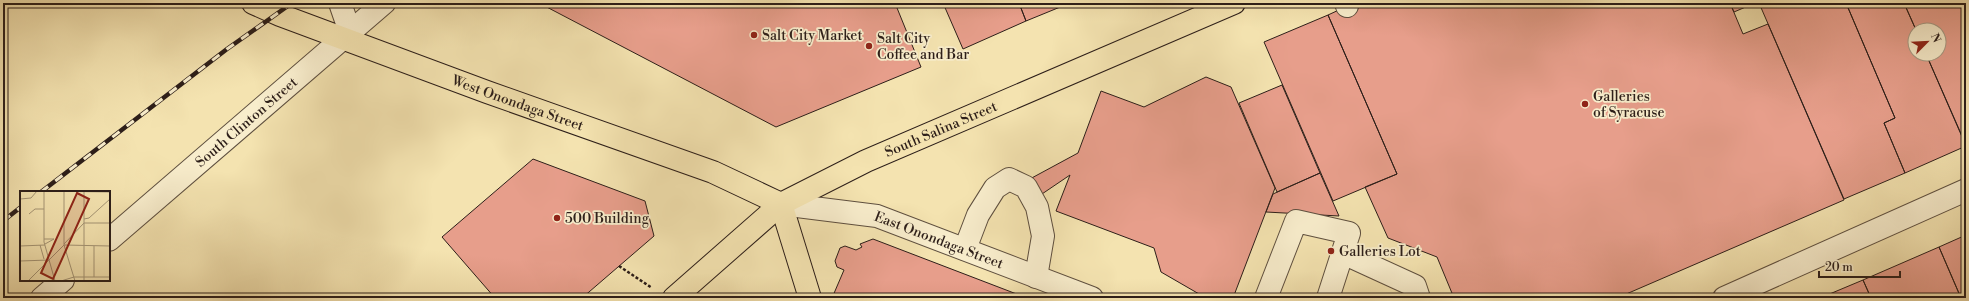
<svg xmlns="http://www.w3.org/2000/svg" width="1969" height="301" viewBox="0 0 1969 301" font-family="'Libre Bodoni',serif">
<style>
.building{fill:#e79e8b;stroke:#2c1e19}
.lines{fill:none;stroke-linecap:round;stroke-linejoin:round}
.minor-casing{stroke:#5e4f3f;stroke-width:24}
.major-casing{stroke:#2c1e19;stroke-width:24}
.path{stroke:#2c1e19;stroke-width:2.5;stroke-dasharray:3 2;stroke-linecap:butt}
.minor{stroke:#f8edcc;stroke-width:22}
.major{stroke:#f4e3b0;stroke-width:22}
.rail-casing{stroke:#2c1e19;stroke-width:4.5}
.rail{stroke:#f8edcc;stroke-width:3;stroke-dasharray:9;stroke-linecap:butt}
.poi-dot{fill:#8f2418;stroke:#f8edcc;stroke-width:1.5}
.labels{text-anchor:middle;stroke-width:3.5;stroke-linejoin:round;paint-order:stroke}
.poi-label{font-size:14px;fill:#2c1e19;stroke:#f8edcc;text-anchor:start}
.street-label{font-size:14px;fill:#2c1e19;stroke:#f8edcc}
.inset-road{fill:none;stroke:#a49474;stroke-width:1}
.view{fill:#8f2418;fill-opacity:0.15;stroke:#8f2418;stroke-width:2}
.inset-edge{fill:none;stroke:#2c1e19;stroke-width:2}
</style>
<rect width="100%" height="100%" fill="#f4e3b0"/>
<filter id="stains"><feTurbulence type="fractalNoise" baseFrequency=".005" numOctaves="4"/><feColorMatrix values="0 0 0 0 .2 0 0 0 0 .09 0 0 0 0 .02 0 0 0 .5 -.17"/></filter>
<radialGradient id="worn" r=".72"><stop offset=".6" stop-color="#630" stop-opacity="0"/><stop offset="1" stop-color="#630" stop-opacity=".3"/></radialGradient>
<path class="building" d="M539 3H895L921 67 776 127Z
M943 3H1019L1026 21 963 49Z
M1019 3H1070L1026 21Z
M1354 3H1730L1743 34 1768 24 1844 200 1617 298H1454L1437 257 1388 238 1365 187 1397 174 1328 15Z
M1730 3H1755L1734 12Z
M1759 3H1846L1895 118 1884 123 1905 173 1844 199Z
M1846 3H1904L1916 30 1915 54H1926L1966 146 1905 173 1884 123 1895 118Z
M1904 3H1966V145L1926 54H1939V30H1916Z
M1328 15 1397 174 1333 201 1264 42Z
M1206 77 1231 87 1275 188 1233 298H1206L1161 272 1154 248 1056 211 1070 175 1039 196 1028 180 1078 153 1101 91 1144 107Z
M1282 85 1320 173 1277 192 1239 103Z
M533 159 645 201 654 236 582 298H495L442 237Z
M1320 173 1339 216 1266 212 1273 194Z
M1966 235V298H1961L1939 247Z
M873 239 1027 298H832L844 270 837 267 835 261 840 248 845 246 856 250 862 247 860 244Z
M1939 247 1961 298H1871L1863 280Z
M1863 280 1871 298H1820Z"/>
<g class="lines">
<defs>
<g id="minor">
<path d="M340 3 350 32"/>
<path d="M1346 3 1347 6"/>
<path id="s1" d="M781 204 877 216 1092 298"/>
<path id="s2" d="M109 240 384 3"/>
<path d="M965 249 978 215 995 188 1009 179 1026 187 1037 207 1043 236 1036 277"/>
<path d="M1343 253 1415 286 1419 298"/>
<path d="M42 298 63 280"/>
<path d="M1266 298 1296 221 1349 233 1328 298"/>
<path d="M1724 298 1966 190"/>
</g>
<g id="major">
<path id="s3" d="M253 3 280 15 487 92 713 172 781 204"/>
<path d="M781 204 810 298"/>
<path id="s4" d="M674 298 781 204 866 161 1234 3"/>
</g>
</defs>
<use href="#minor" class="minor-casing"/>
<use href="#major" class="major-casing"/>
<path class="path" d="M619 266 652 288"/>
<use href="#minor" class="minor"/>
<use href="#major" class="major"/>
<defs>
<path id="rail" d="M41 192 227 49 292 3
M3 221 21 207"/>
</defs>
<use href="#rail" class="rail-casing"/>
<use href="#rail" class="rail"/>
</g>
<g class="poi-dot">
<circle cx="754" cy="35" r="4"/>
<circle cx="869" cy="46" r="4"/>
<circle cx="1585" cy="104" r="4"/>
<circle cx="557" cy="218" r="4"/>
<circle cx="1331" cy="251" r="4"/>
</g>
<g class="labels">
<g class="poi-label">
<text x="762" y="40">Salt City Market</text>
<text x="877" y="43">Salt City<tspan x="877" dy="16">Coffee and Bar</tspan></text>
<text x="1593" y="101">Galleries<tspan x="1593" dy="16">of Syracuse</tspan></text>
<text x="565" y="223">500 Building</text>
<text x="1339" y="256">Galleries Lot</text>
</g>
<g class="street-label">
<text dy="5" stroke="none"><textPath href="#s3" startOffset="283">West Onondaga Street</textPath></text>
<text dy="5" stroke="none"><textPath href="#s2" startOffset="181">South Clinton Street</textPath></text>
<text dy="5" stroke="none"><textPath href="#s4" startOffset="319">South Salina Street</textPath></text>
<text dy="5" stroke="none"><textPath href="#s1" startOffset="163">East Onondaga Street</textPath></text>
</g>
</g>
<g transform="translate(20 191)">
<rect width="90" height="90" fill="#f4e3b0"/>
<path class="inset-road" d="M18 0 90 1M24 0V51L35 90M44 0V54L55 90M0 8 11 7 17 0M9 23 15 18H24M64 28 69 27 90 8M64 32H90M24 48H34L25 53M44 53 64 32M20 54 24 68M44 54 90 55M0 55 25 54M0 70 29 69M74 86V55M8 90 44 54M41 90 54 86H90M64 90V0"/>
<path class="view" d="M57 2 69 8 33 88 21 82Z"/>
<rect width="90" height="90" class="inset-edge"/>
</g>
<rect width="1969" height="301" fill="none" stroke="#f4e3b0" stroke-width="16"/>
<rect x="4" y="4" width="1961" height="293" fill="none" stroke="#2c1e19" stroke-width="2"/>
<rect x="8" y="8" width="1953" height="285" fill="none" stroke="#2c1e19"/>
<g transform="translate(1927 42) rotate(66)"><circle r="19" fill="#f8edcc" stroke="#a69a84"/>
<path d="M0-3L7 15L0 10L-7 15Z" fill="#8f2418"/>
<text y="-6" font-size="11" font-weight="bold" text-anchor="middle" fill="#2c1e19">N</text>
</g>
<path d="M1819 271v6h81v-6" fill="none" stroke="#2c1e19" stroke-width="2"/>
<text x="1825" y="271" font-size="12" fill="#2c1e19" stroke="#f8edcc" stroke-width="3" paint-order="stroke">20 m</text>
<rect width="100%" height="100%" filter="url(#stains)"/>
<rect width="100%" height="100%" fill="url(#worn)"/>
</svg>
